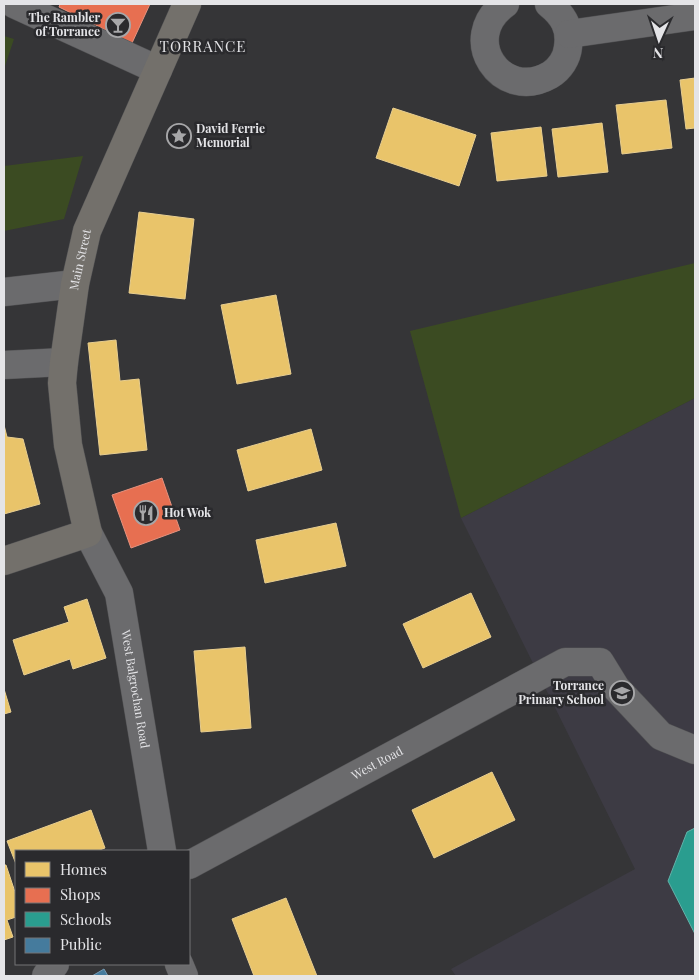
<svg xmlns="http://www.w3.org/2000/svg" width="699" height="980" viewBox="0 0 699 980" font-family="'Playfair Display',serif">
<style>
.built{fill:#3d3b44}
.green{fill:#3b4b22}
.homes{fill:#e9c46a;stroke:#e8ce90}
.shops{fill:#e76f51;stroke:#e6927e}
.schools{fill:#2a9d8f;stroke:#62b2a9}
.public{fill:#457b9d;stroke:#759ab3}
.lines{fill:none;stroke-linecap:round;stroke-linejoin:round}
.minor-casing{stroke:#515153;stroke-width:29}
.major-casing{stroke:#515153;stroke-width:29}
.minor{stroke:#6b6b6d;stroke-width:28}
.major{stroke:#73706b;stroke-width:28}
.labels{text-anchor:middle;stroke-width:5;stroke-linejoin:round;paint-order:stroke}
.poi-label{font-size:12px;font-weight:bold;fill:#e4e4e7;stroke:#2a2a2d;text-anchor:end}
.street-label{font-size:12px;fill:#e4e4e7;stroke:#2a2a2d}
.quarter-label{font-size:15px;letter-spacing:1px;fill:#e4e4e7;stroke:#2a2a2d}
</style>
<rect width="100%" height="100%" fill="#353537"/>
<path class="built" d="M695 398V976H456L451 969 635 869 461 518Z"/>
<path class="green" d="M4 36 14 39 4 69Z
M83 156 64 219 4 231V166Z
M695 263V398L461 518 410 331Z"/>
<path class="homes" d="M695 78V128L686 129 680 80Z
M666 100 672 148 622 154 616 105Z
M393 108 476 135 459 186 376 158Z
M602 123 608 172 558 177 552 129Z
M541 127 547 176 497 181 491 133Z
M139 212 194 219 185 299 129 293Z
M276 295 291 374 237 384 221 305Z
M116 340 120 381 139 379 147 450 100 455 88 343Z
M4 425 7 437 23 439 40 504 4 514Z
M311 429 322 470 248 491 237 450Z
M336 523 346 566 265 583 256 540Z
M471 593 491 637 423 668 403 624Z
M87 599 106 658 73 669 70 659 24 675 13 640 69 622 64 607Z
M245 647 251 728 201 732 194 651Z
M4 689 11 712 4 714Z
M492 772 515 820 434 858 412 810Z
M91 810 105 848 97 851H16V864L7 841Z
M4 865H6L16 895V917L7 920 13 937 4 940Z
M286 898 317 976H254L232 919Z"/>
<path class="shops" d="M60 4H150L132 43 59 7Z
M162 478 180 530 131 548 112 495Z"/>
<path class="schools" d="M695 828V934L668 881 687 832Z"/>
<path class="public" d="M104 969 108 976H92Z"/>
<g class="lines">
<defs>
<g id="minor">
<path d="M14 4 158 70"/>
<path d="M505 4C458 38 501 103 550 75 560 69 567 58 568 47 571 28 563 15 549 4"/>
<path d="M569 34 695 16"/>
<path d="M4 292 75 284"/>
<path d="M4 365 64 362"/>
<path id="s1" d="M88 533 119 593 162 851"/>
<path id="s2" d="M189 865 565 662H600L616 688 661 736 695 750"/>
<path d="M179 964 184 976"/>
<path d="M46 976 55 964"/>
</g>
<g id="major">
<path id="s3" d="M4 561 88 533 68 445 62 383 64 362 75 284 87 231 187 4"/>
</g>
</defs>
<use href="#minor" class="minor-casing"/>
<use href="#major" class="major-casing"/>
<use href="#minor" class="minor"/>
<use href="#major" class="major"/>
</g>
<defs>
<symbol id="bar-ring" viewBox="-11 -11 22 22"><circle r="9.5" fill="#2a2a2d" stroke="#a7a7a9" stroke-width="1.5"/><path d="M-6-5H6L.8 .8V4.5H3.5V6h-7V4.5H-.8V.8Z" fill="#a7a7a9"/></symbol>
<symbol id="sight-ring" viewBox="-11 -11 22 22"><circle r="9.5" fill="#2a2a2d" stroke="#a7a7a9" stroke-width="1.5"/><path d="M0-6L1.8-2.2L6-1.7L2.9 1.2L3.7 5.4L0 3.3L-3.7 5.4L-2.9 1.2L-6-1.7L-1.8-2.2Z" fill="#a7a7a9"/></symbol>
<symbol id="restaurant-ring" viewBox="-11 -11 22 22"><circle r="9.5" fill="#2a2a2d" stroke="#a7a7a9" stroke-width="1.5"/><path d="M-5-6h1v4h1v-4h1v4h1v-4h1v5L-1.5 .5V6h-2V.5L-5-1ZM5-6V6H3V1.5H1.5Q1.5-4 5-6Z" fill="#a7a7a9"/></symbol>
<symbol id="school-ring" viewBox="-11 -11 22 22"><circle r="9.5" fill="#2a2a2d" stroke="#a7a7a9" stroke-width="1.5"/><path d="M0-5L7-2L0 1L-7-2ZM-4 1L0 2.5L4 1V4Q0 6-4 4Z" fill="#a7a7a9"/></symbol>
</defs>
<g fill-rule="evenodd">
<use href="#bar-ring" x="104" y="11" width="28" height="28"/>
<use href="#sight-ring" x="165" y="122" width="28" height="28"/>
<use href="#restaurant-ring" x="132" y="499" width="28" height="28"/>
<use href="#school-ring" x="608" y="679" width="28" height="28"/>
</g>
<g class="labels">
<g class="poi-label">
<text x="100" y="22">The Rambler<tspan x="100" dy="14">of Torrance</tspan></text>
<text x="196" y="133" text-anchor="start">David Ferrie<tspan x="196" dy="14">Memorial</tspan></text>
<text x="164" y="517" text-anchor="start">Hot Wok</text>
<text x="604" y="690">Torrance<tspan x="604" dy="14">Primary School</tspan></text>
</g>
<g class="street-label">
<text dy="4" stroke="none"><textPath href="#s3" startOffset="366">Main Street</textPath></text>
<text dy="4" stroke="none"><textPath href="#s1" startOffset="165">West Balgrochan Road</textPath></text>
<text dy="4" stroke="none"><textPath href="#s2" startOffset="214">West Road</textPath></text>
</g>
<g class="quarter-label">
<text x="203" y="52">TORRANCE</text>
</g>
</g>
<rect width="699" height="980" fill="none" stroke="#e4e4e7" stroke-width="10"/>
<rect x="15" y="850" width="175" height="115" fill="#2a2a2d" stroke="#747477"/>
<rect x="25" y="862" width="25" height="15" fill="#e9c46a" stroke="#747477"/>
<text x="60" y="875" font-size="15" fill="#e4e4e7">Homes</text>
<rect x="25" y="888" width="25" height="15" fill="#e76f51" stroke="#747477"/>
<text x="60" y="900" font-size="15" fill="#e4e4e7">Shops</text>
<rect x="25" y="912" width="25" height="15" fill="#2a9d8f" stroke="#747477"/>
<text x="60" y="925" font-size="15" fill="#e4e4e7">Schools</text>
<rect x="25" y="938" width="25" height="15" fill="#457b9d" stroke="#747477"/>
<text x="60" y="950" font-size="15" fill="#e4e4e7">Public</text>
<g transform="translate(659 40) rotate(183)" stroke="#2a2a2d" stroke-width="4" paint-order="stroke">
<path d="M0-4L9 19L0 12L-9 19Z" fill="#e4e4e7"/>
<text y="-8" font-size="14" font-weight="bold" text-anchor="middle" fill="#e4e4e7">N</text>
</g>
</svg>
